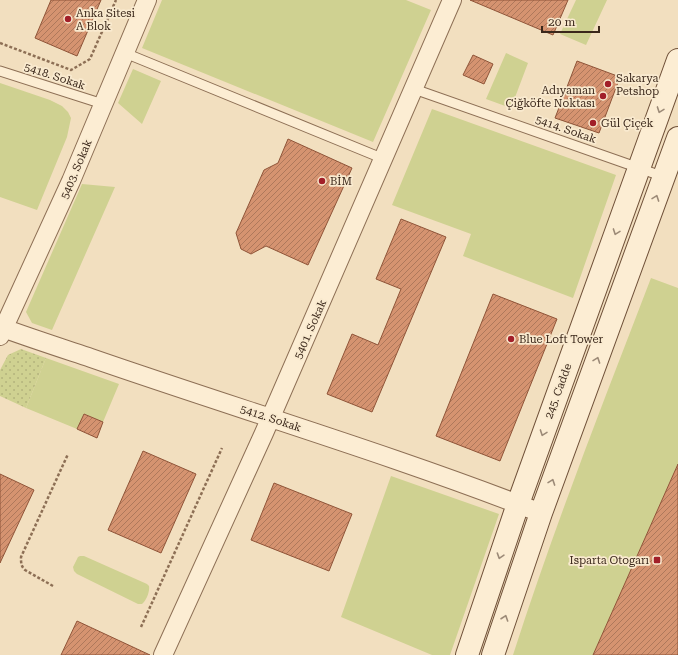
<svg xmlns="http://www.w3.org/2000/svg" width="678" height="655" viewBox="0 0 678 655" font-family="'Roboto Serif',serif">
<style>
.green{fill:#cfd191}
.park{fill:url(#park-dots)}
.building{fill:url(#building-hatch);stroke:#8f5438}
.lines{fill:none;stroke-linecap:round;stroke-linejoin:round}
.lane-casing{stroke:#8d6f55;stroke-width:11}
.street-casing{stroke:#8d6f55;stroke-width:20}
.secondary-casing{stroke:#6f5038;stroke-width:24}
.path{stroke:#8d6f55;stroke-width:2.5;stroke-dasharray:3 2;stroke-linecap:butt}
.lane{stroke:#fcedd3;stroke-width:9}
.street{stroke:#fcedd3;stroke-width:18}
.secondary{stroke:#fcedd3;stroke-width:22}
.oneway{stroke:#9c8a77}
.poi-dot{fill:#a21f29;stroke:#f9eacf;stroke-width:1.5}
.labels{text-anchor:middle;stroke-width:3.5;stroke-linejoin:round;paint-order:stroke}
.poi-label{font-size:11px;fill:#3b281b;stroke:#f9eacf;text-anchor:start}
.street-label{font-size:11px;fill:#3b281b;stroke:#f9eacf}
</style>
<defs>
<pattern id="park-dots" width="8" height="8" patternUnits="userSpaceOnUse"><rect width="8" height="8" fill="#cfd191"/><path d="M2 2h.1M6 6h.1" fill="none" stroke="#b3b37c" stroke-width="1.8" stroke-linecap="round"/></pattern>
<pattern id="building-hatch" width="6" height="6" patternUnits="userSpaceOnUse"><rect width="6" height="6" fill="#d59370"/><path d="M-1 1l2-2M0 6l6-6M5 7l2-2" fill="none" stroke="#ae785b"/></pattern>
</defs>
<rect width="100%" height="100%" fill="#f2dfbf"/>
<path class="green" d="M162 0H406L431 10 373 142 142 48Z
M576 0H607L586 45 560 34Z
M506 53 528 63 511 108 486 99Z
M133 69 161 81 142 124 118 103Z
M0 83 50 100 62 106 68 112 71 118 67 137 37 210 0 197Z
M432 109 616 175 573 298 463 256 471 234 392 205Z
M82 184 115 187 52 330 32 323 26 312Z
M651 278 678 288V464L593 655H513C554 527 603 403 651 278Z
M46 358 119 384 103 422 84 414 77 429 26 408Z
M391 476 499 514 450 655H432L341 617Z
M80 556H84L147 584 149 586C150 592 146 601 142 604H138L77 574 74 571 73 567 78 557Z"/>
<path class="park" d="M21 349 46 358 26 408 0 396V370L8 355Z"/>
<path class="building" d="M51 0H101L77 56 35 38Z
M470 0H568L553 35Z
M473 55 493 64 484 84 463 75Z
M577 61 620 77 599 133 555 118Z
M288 139 352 168 308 265 266 246 251 254 241 249 236 233 264 170 278 163Z
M401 219 446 237 372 412 327 394 352 334 378 345 401 289 376 279Z
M493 294 557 319 500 461 436 436Z
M84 414 103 422 97 438 77 429Z
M143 451 196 474 161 553 108 530Z
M678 464V655H593Z
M0 474 34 490 0 563Z
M274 483 352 514 329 571 251 540Z
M77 621 150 655H61Z"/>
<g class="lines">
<defs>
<path id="lane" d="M125 53 384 159
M0 71 103 104
M414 89 639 168 664 177"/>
<path id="street" d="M0 327C30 338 61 348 91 358 241 410 393 455 541 513
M0 336 71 181 147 0
M163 655 264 433 452 0"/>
<path id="secondary" d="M467 655 518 504 678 60
M493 655 541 513 678 138"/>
</defs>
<use href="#lane" class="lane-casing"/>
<use href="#street" class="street-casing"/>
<use href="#secondary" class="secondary-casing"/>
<path class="path" d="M0 43 71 70 90 59 116 0
M53 586 25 570C21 566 21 563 21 557L68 454
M141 627 222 448"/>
<use href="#lane" class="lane"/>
<use href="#street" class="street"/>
<use href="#secondary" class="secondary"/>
</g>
<defs><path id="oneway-chevron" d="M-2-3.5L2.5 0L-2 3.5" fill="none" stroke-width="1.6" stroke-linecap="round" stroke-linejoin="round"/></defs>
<g class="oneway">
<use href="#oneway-chevron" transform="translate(660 110) rotate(110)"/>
<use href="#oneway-chevron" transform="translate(656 198) rotate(-70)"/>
<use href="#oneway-chevron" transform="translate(616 232) rotate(110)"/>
<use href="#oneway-chevron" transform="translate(597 360) rotate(-70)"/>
<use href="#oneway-chevron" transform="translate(543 433) rotate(110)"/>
<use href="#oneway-chevron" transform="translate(552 482) rotate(-70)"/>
<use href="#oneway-chevron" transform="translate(500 556) rotate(108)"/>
<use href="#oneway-chevron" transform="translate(505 618) rotate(-71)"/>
</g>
<g class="poi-dot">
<circle cx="68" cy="19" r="4"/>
<circle cx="608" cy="84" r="4"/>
<circle cx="603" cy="96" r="4"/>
<circle cx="593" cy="123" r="4"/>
<circle cx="322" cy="181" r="4"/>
<circle cx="511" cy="339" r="4"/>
<rect x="653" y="556" width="8" height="8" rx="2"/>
</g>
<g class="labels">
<g class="poi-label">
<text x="76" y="17">Anka Sitesi<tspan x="76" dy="13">A Blok</tspan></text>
<text x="616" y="82">Sakarya<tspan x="616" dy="13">Petshop</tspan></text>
<text x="595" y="94" text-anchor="end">Adıyaman<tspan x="595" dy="13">Çiğköfte Noktası</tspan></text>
<text x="601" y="127">Gül Çiçek</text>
<text x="330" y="185">BİM</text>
<text x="519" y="343">Blue Loft Tower</text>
<text x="649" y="564" text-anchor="end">Isparta Otogarı</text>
</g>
<g class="street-label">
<text transform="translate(55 76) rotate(18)" y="4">5418. Sokak</text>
<text transform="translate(566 129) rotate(19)" y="4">5414. Sokak</text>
<text transform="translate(76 169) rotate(-67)" y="4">5403. Sokak</text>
<text transform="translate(310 329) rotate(-66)" y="4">5401. Sokak</text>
<text transform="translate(558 391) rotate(-70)" y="4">245. Cadde</text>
<text transform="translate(271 418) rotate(18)" y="4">5412. Sokak</text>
</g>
</g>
<path d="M542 26v6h57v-6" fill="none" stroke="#3b281b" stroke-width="2"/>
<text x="548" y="26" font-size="12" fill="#3b281b" stroke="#f9eacf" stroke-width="3" paint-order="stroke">20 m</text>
</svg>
